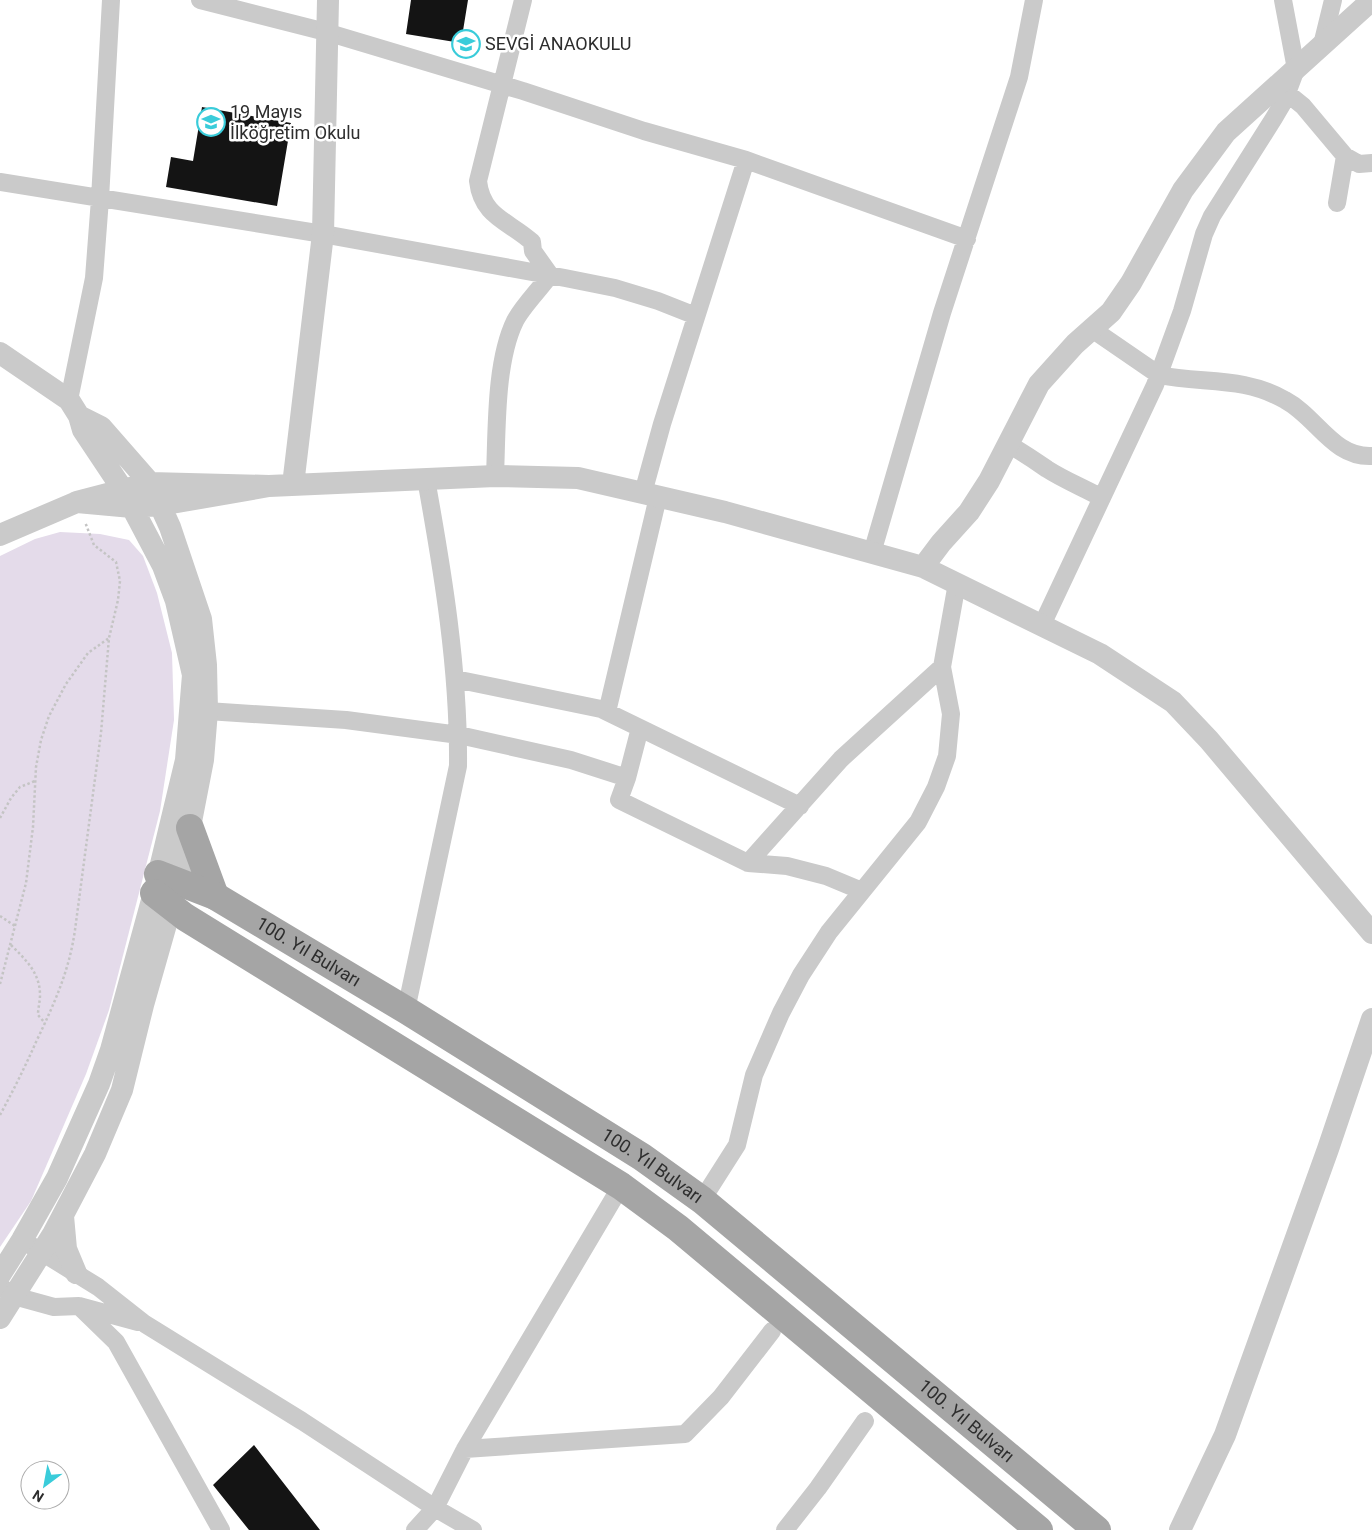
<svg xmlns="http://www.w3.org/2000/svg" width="1372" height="1530" viewBox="0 0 1372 1530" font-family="Roboto,sans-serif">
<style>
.green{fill:#e4dbea}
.building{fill:#141414}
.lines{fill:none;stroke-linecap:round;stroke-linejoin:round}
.path{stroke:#c4c4c4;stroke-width:2.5;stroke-dasharray:2.5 2.5;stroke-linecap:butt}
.minor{stroke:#cacaca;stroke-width:18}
.tertiary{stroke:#cacaca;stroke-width:22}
.primary{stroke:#a5a5a5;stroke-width:28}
.labels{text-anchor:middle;stroke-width:5;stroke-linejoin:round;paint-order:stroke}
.poi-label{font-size:18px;fill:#2d2d2d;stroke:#fff;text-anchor:start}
.street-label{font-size:18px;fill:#2d2d2d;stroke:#fff}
</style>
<rect width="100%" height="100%" fill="#fff"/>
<path class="green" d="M60 532 100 534 129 540 143 556 157 593 172 653 174 720 160 811 109 1010 86 1074 31 1201 0 1247V556L35 539Z"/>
<path class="building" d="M411 0H468L461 43 406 34Z
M202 107 291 123 277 206 166 187 171 157 193 161Z
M254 1445 320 1530H249L213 1485Z"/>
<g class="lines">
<path class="path" d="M0 818 11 798 20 787 35 781
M0 916 15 926
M11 945C26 960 40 973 40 995 40 1002 38 1008 38 1015L45 1023
M0 984 26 883 33 827 36 767 41 740 49 716 66 684 88 653 109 638
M0 1115C13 1091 25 1067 36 1042 54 1004 69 972 75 930L101 733 109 638 118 600 120 581 116 562 94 545 85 522"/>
<path class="minor" d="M200 0 326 32 523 91 644 131 746 160 967 239
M1322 45 1333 0
M1287 93 1303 106 1345 156 1359 164 1372 163
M0 182 323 234 565 278 615 288 658 301 696 316
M1337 203 1345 156
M1092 329 1159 375C1204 384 1243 376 1285 400 1317 417 1333 458 1372 456
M69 400 94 278 100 199 111 0
M1008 444C1022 452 1034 460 1047 469 1064 480 1084 488 1102 498
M495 476C497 430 495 362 515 321 522 307 540 289 550 275L533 251 532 242C509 221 482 217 478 181L523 0
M643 493 662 424 746 160
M872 553 942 313 1019 77 1034 0
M1042 625 1155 385 1182 311 1204 234 1212 216 1274 118 1284 101 1296 69 1283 0
M455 679 601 709 800 806
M207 711 346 720 459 735 571 760 627 778
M607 712 658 497
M640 728 627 778 619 800 748 863 787 866 826 876 862 891
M748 863 841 759 942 667
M406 1010 458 766C459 670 443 573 426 479
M702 1200 737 1145 754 1075 781 1013 801 975 829 932 918 822 936 787 947 756 951 714 942 667 957 583
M22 1240 98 1287 145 1324 302 1421 435 1508 473 1530
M0 1286 14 1296 54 1307 79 1306 138 1322
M79 1306 116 1342 221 1530
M465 1449 685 1434 721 1397 772 1331
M415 1530 435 1508 465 1449 621 1186
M785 1530 818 1488 865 1421"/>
<path class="tertiary" d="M0 353 69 400 79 416 83 430 123 490 163 566 176 601 193 675 186 760 154 893 111 1050 99 1084 57 1178 22 1240 0 1275
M150 483 269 486 160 505 132 507 77 502Z
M293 485 323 234 328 0
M269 486 495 476 578 478 725 512 923 567 1100 654 1173 702 1209 740 1372 933
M0 535 77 502
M923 567 941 543 969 512 989 481 1039 384 1075 344 1111 312 1131 283 1183 190 1226 132 1372 0
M63 1216 66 1249 76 1273
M0 1318 53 1234 95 1154 122 1090 143 1005 182 868 203 760 207 711 206 665 201 619 170 527 150 483 101 427 79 416
M1180 1530 1225 1435 1328 1149 1372 1019"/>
<g class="primary">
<path d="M190 828 215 896"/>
<path id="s1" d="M158 874 215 896 406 1010 642 1157 702 1200 1097 1530"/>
<path d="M154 893 185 917 621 1186 678 1228 1039 1530"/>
</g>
</g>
<defs>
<symbol id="school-ring" viewBox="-11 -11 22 22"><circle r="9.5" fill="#fff" stroke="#3accda" stroke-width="1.5"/><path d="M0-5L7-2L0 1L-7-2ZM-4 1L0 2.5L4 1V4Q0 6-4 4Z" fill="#3accda"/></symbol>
</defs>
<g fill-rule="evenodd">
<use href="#school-ring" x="450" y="28" width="32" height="32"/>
<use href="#school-ring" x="195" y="106" width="32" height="32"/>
</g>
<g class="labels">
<g class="poi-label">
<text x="485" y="50">SEVGİ ANAOKULU</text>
<text x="230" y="118">19 Mayıs<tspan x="230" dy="21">İlköğretim Okulu</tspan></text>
</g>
<g class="street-label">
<text dy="6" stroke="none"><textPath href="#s1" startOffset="170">100. Yıl Bulvarı</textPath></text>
<text dy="6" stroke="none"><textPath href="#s1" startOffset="575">100. Yıl Bulvarı</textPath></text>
<text dy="6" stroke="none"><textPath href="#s1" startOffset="980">100. Yıl Bulvarı</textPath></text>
</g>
</g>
<g transform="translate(45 1485) rotate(212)"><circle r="24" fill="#ffffff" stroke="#ababab"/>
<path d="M0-4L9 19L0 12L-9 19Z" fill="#3accda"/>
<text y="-8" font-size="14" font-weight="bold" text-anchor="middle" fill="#2d2d2d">N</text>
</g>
</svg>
